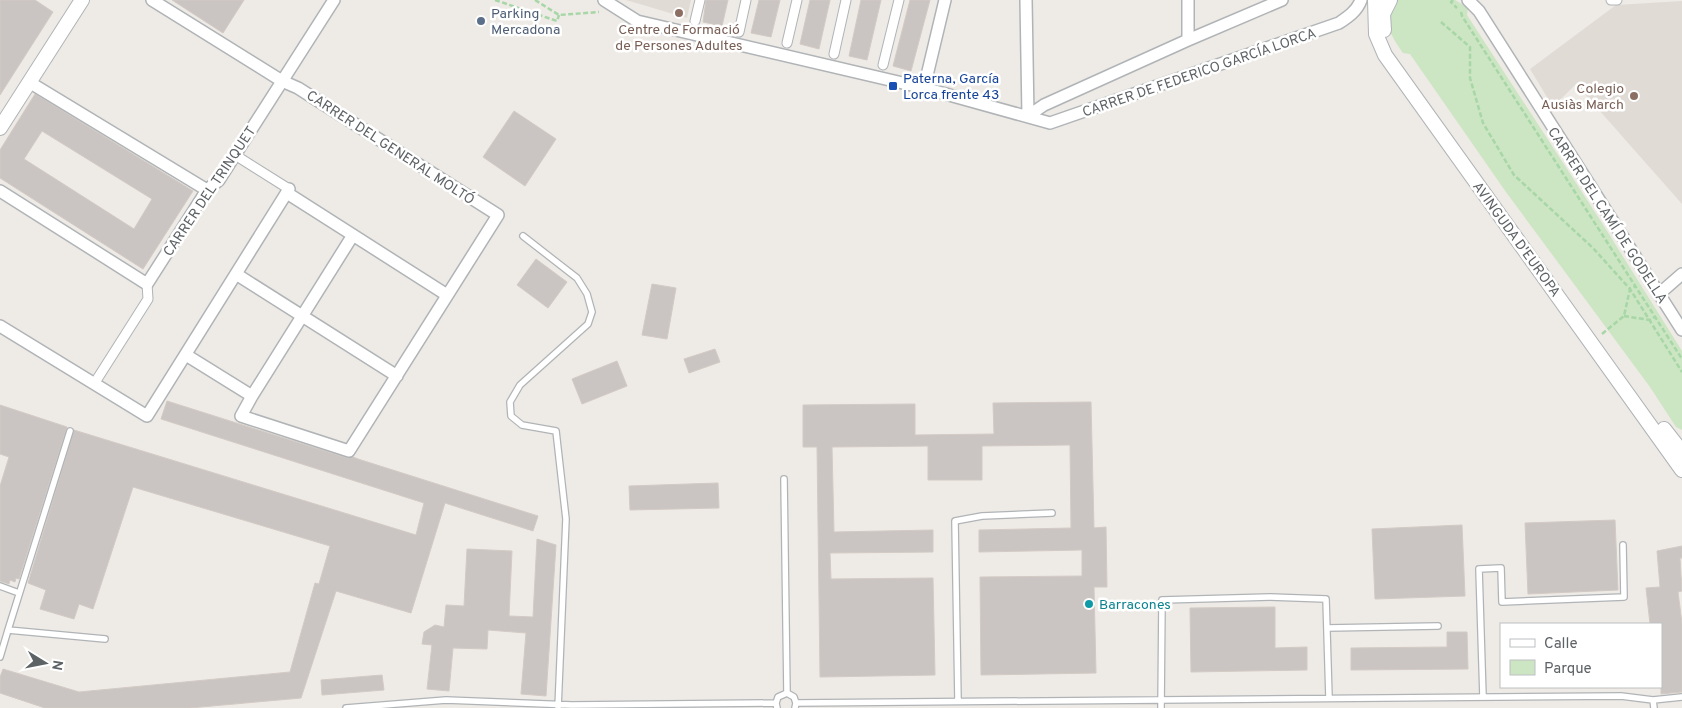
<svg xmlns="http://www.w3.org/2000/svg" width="1682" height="708" viewBox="0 0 1682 708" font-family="Overpass,sans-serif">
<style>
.education{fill:#e1dbd6}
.green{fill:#cce5c3}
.building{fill:#cac5c2;stroke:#d3cac4;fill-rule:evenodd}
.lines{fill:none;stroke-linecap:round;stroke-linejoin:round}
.service-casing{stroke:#b0b4b7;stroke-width:8}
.pedestrian-casing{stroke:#b0b4b7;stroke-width:11}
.minor-casing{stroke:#b0b4b7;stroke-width:14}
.tertiary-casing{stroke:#b0b4b7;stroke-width:16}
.path{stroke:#a7d6a7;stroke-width:2.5;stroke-dasharray:5 2.5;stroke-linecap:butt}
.service{stroke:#fff;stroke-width:5.5}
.pedestrian{stroke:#fff;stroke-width:9}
.minor{stroke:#fff;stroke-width:11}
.tertiary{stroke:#fff;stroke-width:14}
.education-dot{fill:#8d6e63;stroke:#fff;stroke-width:2}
.service-dot{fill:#5c6f8a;stroke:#fff;stroke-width:2}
.transit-dot{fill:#1a4fb4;stroke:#fff;stroke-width:2}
.culture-dot{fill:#0f9aa8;stroke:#fff;stroke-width:2}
.labels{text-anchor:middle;stroke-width:5;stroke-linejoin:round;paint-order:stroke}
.service-label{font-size:14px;fill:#4e5e75;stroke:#fff;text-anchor:start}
.education-label{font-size:14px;fill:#785e54;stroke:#fff}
.street-label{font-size:14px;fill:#5d6265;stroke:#fff}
.transit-label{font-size:14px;fill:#164399;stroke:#fff;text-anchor:start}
.culture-label{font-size:14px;fill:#0d838f;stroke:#fff;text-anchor:start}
</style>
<rect width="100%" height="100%" fill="#eeeae5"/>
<path class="education" d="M626 0H691L687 18Z
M1682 1V204L1576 84 1553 107 1530 69 1616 5Z"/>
<path class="green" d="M1394 0H1455L1468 8 1467 15 1602 223 1682 351V430L1676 427 1650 387 1506 192 1410 54 1403 53C1388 31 1385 26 1394 0Z"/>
<path class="building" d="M0 0H35L53 12 0 95Z
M172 0H244L223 33Z
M706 0H728L722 26 703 22Z
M759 0H780L771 37 751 33Z
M810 0H830L819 49 800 44Z
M861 0H881L867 60 849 56Z
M910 0H930L911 71 893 66Z
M35 94 193 191 143 269 0 178V150ZM42 131 152 199 134 229 24 159Z
M514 111 556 139 525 186 483 157Z
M536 259 567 282 548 308 517 285Z
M652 284 676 288 667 339 642 335Z
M715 349 720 362 689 373 684 359Z
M617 361 627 386 582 404 572 379Z
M167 401 347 458 353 457 358 459 538 516 533 531 445 503 411 613 336 591 301 698 190 708H45L0 693V677L3 669 79 692 290 672 315 583 319 584 330 546 133 487 93 609 79 604 74 619 40 609 46 590 28 583 74 430 416 535 424 503 161 419Z
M1091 402 1094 528 1106 527 1107 587H1094L1096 673 981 675 980 577 1082 576V550L979 552V530L1071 528 1070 445 982 446V480H928V446L832 447 834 532 933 530V552L830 553 831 579 933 578 935 675 820 677 817 447H803V405L915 404V435L994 434 993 403Z
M0 405 67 427 19 579 16 578 15 582 10 580 9 584 0 581V486L9 457 0 454Z
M718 483 719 508 630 510 629 486Z
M1615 520 1618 590 1528 594 1525 523Z
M1462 525 1465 596 1375 599 1372 529Z
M537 539 556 545 546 696 521 694 526 633 488 630 487 649 453 648 449 691 427 689 432 645 422 644 424 632 435 625 444 627 446 605 464 606 467 549 512 551 509 616 533 617Z
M1682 546V558H1680L1682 591 1678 592 1682 623V692L1661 694V624H1650L1646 588 1660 587 1657 551Z
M1275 607V648L1307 647V670L1191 672 1190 608Z
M1447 632H1467L1468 669 1351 670V648L1447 647Z
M382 675 384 690 322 695 321 680Z"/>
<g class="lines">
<defs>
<path id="service" d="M523 236 577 278 587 294 592 312 588 324 520 385 510 402 511 416 522 425 556 431 566 519 558 708
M784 479 787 693
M0 586 19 593
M1327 628 1438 626
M8 630 70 431
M0 657 8 630 105 639
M1483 697 1479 569 1501 568 1502 602 1624 597 1623 545
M1653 700 1654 708
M958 701 955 521 982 516 1052 513
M796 703 1621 696 1653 700 1682 697
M346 708 446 700 572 705 776 703
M777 708 776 703 778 697 787 693 794 697 796 703 795 708
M1161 708 1162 600 1270 597 1326 599 1329 698"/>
<path id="pedestrian" d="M1611 0H1617
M695 21 700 0
M739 32 746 0
M787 43 797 0
M834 54 846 0
M883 65 899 0
M235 155 289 189
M94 384 148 299 147 284"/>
<path id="minor" d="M152 0 282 81 298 88 498 215 349 451 241 416 252 396 186 355
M604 0 637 21 924 88 1050 123 1339 23C1348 17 1357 11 1361 0
M1026 0 1028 116
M1188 0V40
M1468 0 1479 11 1682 330
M29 82 207 190
M924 88 945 0
M1028 116 1044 105 1188 40 1282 0
M0 191 147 284 207 190 219 180 334 0
M287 193 447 295
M236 274 397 376
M1659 294 1682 274
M0 326 147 416 289 189
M252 396 353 235"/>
<path id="tertiary" d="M1375 0 1376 34 1385 55 1682 470
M1384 30 1383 14 1390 0
M0 128 82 0
M1664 429 1682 452"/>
</defs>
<use href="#service" class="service-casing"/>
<use href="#pedestrian" class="pedestrian-casing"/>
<use href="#minor" class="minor-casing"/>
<use href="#tertiary" class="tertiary-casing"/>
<path class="path" d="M495 0 557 21 559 15
M535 0 559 15 599 12
M1453 0 1451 2 1457 8
M1461 12 1462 16 1682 359
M1441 22 1470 47V78L1483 123 1514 175 1593 248 1630 289 1682 372
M1624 316 1650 320 1656 316
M1602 334 1624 316 1630 289 1636 286"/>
<use href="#service" class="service"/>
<use href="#pedestrian" class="pedestrian"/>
<use href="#minor" class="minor"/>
<use href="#tertiary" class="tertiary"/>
</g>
<g class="education-dot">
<circle cx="679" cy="13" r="5"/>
<circle cx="1634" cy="96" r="5"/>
</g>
<circle class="service-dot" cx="481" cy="21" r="5"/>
<rect class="transit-dot" x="888" y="81" width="10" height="10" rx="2.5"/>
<circle class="culture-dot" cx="1089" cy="604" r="5"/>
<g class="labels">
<g class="service-label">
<text x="491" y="18">Parking<tspan x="491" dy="16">Mercadona</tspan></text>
</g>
<g class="education-label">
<text x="679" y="34">Centre de Formació<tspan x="679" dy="16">de Persones Adultes</tspan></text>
<text x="1624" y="93" text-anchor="end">Colegio<tspan x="1624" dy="16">Ausiàs March</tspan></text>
</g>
<g class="street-label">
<text transform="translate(1199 72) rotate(-19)" y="5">CARRER DE FEDERICO GARCÍA LORCA</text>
<text transform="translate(391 147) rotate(33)" y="5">CARRER DEL GENERAL MOLTÓ</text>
<text transform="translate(209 191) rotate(-56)" y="5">CARRER DEL TRINQUET</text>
<text transform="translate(1608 215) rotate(57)" y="5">CARRER DEL CAMÍ DE GODELLA</text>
<text transform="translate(1517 239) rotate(54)" y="5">AVINGUDA D'EUROPA</text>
</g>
<g class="transit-label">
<text x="903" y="83">Paterna, García<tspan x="903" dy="16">Lorca frente 43</tspan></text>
</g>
<g class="culture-label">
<text x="1099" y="609">Barracones</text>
</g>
</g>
<rect x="1500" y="623" width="162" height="65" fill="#ffffff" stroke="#bec0c1"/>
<rect x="1510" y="639" width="25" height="8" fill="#ffffff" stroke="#bec0c1"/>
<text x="1544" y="648" font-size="15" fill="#5d6265">Calle</text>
<rect x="1510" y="660" width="25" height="15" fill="#cce5c3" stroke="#bec0c1"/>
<text x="1544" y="673" font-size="15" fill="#5d6265">Parque</text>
<g transform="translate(45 663) rotate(100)" stroke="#ffffff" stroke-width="4" paint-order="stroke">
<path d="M0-4L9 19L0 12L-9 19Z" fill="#5d6265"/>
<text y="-8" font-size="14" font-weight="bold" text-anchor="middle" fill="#5d6265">N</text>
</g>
</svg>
